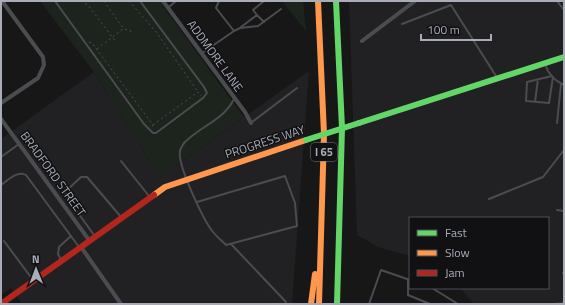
<svg xmlns="http://www.w3.org/2000/svg" width="565" height="305" viewBox="0 0 565 305" font-family="'Titillium Web',sans-serif">
<style>
.built{fill:#212123}
.green{fill:#1d241e}
.lines{fill:none;stroke-linecap:round;stroke-linejoin:round}
.path{stroke:#4d4e52;stroke-width:1;stroke-dasharray:2 3;stroke-linecap:butt}
.lane{stroke:#4b4c50;stroke-width:2}
.street{stroke:#4b4c50;stroke-width:4}
.fast{stroke:#63d668;stroke-width:6}
.slow{stroke:#ff974d;stroke-width:6}
.jam{stroke:#b3261e;stroke-width:6}
.fast-bridge{stroke:#63d668;stroke-width:6}
.labels{text-anchor:middle;stroke-width:3;stroke-linejoin:round;paint-order:stroke}
.shield{fill:#111113;stroke:#7b7e86;stroke-width:1}
.shield-label{font-size:11px;font-weight:bold;fill:#a8adb8}
.street-label{font-size:12px;fill:#a8adb8;stroke:#111113}
</style>
<rect width="100%" height="100%" fill="#171717"/>
<path class="built" d="M349 1H564V304H474L460 288H548V218H410V256L378 247 357 235Z
M309 71 292 304H22L11 288 1 295V139L94 72 160 177Z"/>
<path class="green" d="M40 1H166L162 5 244 117 160 177 94 72Z
M282 1H303L306 31Z"/>
<g class="lines">
<path class="path" d="M81 1 88 5 116 42
M104 1 123 28
M129 1 157 33 198 92
M89 42 92 43 153 125 152 127
M97 49 123 29 130 30 132 34
M153 125 198 92 201 96"/>
<path class="lane" d="M55 1 144 124 153 133H156L203 98 207 93 204 87 140 1
M557 1 564 10
M169 7 176 1
M257 15 264 22
M402 24 451 5 496 76
M241 27 257 15 253 10 264 1
M234 31 240 28 258 26 281 9
M202 53 234 31 216 8 219 1
M545 64C548 74 555 81 564 85
M552 76 527 82 526 101 549 103 553 77
M535 102 538 79
M252 122 297 88
M557 123 561 84
M1 157 19 144
M121 161 149 196
M1 185C8 180 18 170 26 175L79 247
M489 199 543 177 564 150
M197 202 285 176 295 203 297 226 226 245C222 241 217 237 213 232 204 221 177 165 180 151 180 149 183 145 184 143 200 126 223 121 234 99
M557 210 564 211
M94 235 65 195V192L81 177H87L121 217
M4 241 33 280
M231 244 286 302
M61 260 58 254 59 247 71 236
M563 273 564 274
M408 279V295L430 304
M432 288 458 304
M369 304 381 270 410 280
M555 304 564 303"/>
<path class="street" d="M163 1 245 112 251 123
M362 41 415 1
M1 103 38 78 44 65 43 57 2 1
M1 119 89 240
M81 247 121 304"/>
<path class="fast" d="M336 1 342 128 337 304
M359 123 564 57"/>
<path class="slow" d="M318 1 324 134 319 304
M154 195 165 187 306 140
M311 304 315 274"/>
<path class="jam" d="M1 304 154 195"/>
<path class="fast-bridge" d="M306 140 359 123"/>
</g>
<g class="labels">
<rect class="shield" x="311" y="143" width="26" height="18" rx="3"/>
<g class="shield-label">
<text x="324" y="156">I 65</text>
</g>
<g class="street-label">
<text transform="translate(215 56) rotate(54)" y="4">ADDMORE LANE</text>
<text transform="translate(265 142) rotate(-18)" y="4">PROGRESS WAY</text>
<text transform="translate(53 174) rotate(54)" y="4">BRADFORD STREET</text>
</g>
</g>
<rect width="565" height="305" fill="none" stroke="#a8adb8" stroke-width="4"/>
<rect x="409" y="217" width="140" height="72" fill="#111113" stroke="#4d4f55"/>
<rect x="417" y="230" width="20" height="6" fill="#63d668" stroke="#4d4f55"/>
<text x="445" y="237" font-size="12" fill="#a8adb8">Fast</text>
<rect x="417" y="250" width="20" height="6" fill="#ff974d" stroke="#4d4f55"/>
<text x="445" y="257" font-size="12" fill="#a8adb8">Slow</text>
<rect x="417" y="270" width="20" height="6" fill="#b3261e" stroke="#4d4f55"/>
<text x="445" y="277" font-size="12" fill="#a8adb8">Jam</text>
<g transform="translate(36 269) rotate(359)" stroke="#111113" stroke-width="3" paint-order="stroke">
<path d="M0-3L7 15L0 10L-7 15Z" fill="#a8adb8"/>
<text y="-6" font-size="11" font-weight="bold" text-anchor="middle" fill="#a8adb8">N</text>
</g>
<path d="M421 34v6h70v-6" fill="none" stroke="#a8adb8" stroke-width="2"/>
<text x="427" y="34" font-size="12" fill="#a8adb8" stroke="#111113" stroke-width="3" paint-order="stroke">100 m</text>
</svg>
